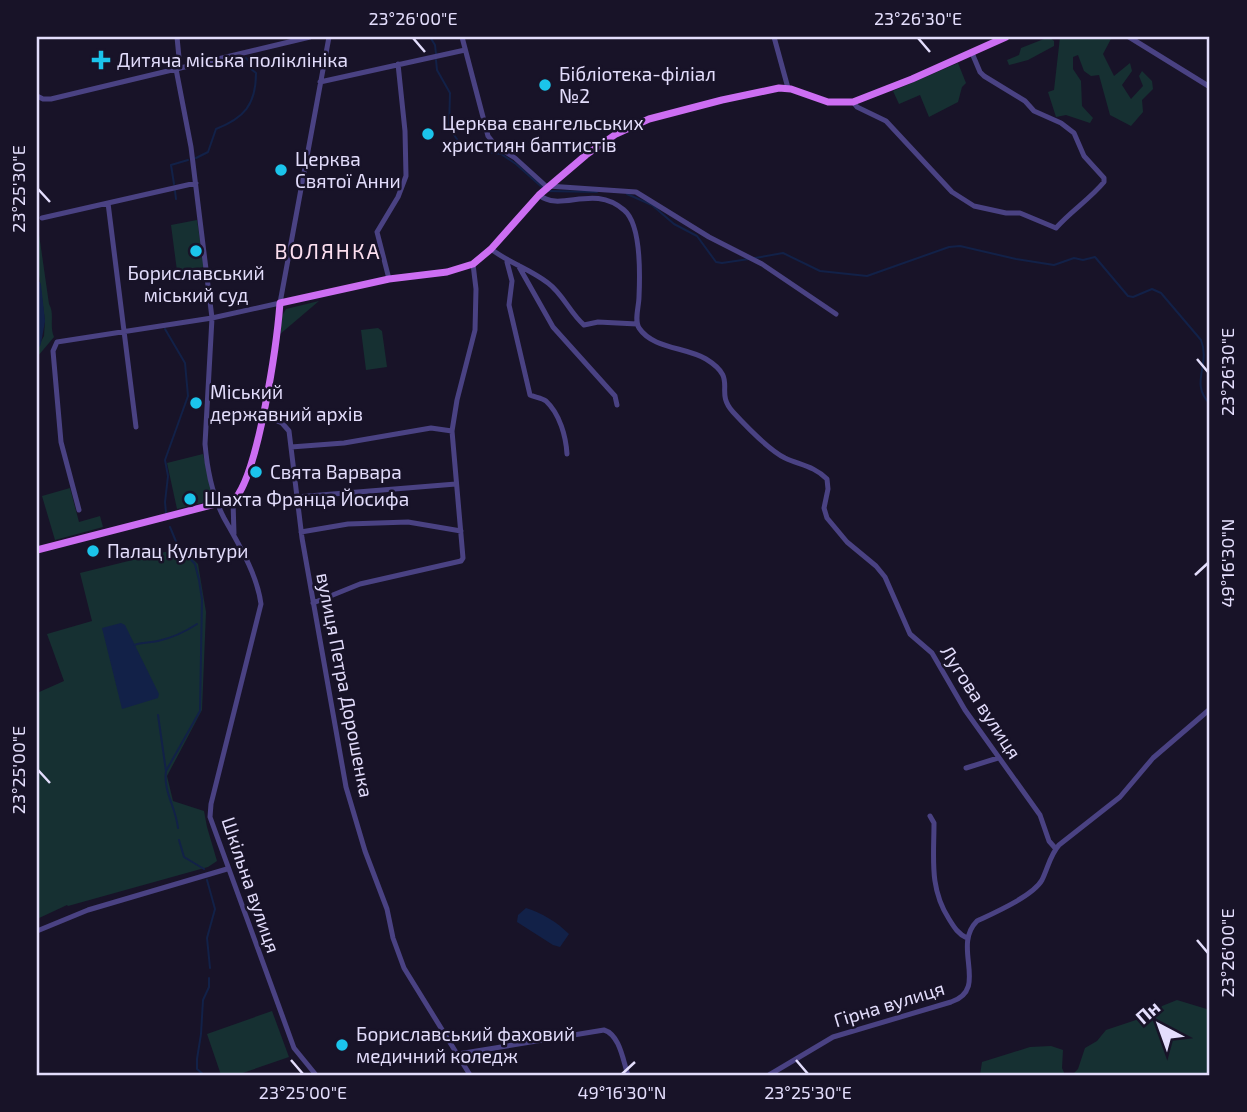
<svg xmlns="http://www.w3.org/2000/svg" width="1247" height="1112" viewBox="0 0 1247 1112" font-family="'Exo 2',sans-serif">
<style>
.green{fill:#163032}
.water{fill:#122148}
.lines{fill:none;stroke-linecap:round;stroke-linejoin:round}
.stream{stroke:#122148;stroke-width:2}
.river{stroke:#122148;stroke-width:8}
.minor{stroke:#4a4283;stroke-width:5}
.major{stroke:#cc6ef2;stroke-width:7}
.ticks{fill:none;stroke:#e3ddfc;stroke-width:2.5}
.poi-dot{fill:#1bc4eb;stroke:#181328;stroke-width:2.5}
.labels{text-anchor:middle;stroke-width:5;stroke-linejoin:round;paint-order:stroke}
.poi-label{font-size:19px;fill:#e3ddfc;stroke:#181328;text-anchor:start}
.street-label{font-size:19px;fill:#e3ddfc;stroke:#181328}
.neighbourhood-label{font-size:21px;letter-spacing:2px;fill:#fcdfef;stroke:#181328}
.neatline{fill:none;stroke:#e3ddfc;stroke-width:2.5}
.ticks-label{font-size:18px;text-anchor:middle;fill:#e3ddfc}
</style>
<rect width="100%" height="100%" fill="#181328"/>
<path class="green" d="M1049 37 1054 41V46L1028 60 1009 65 1007 60 1019 55 1021 48Z
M1060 37H1112L1103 54 1114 76 1130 63 1132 71 1122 85 1131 99 1143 86 1139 76 1142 71 1152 81 1153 89 1142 100 1143 112 1131 126 1110 115 1099 75 1091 76 1084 71 1078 55 1073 57V69L1081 81 1082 106 1093 118 1090 123 1066 115 1056 117 1048 92 1054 90Z
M958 63 966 83 962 87 958 102 929 117 920 95 899 104 893 91Z
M37 220 49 304C55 314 49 325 54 337L38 356 37 349 44 336 45 321 37 260Z
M197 220 204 267 177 271 171 225Z
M319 301 279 335 282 316 286 309Z
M378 328 382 331 387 367 366 370 361 330Z
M203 454 214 500 177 509 167 463Z
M70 488 79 522 100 516 103 527 55 540 42 496Z
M181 548 198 564 206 612 202 710 167 776 173 801 204 811 207 827 217 861 208 867 68 906 67 905 37 919V693L64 681 47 634 92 621 80 573Z
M1177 1000 1210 1010V1075H1072L1078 1069 1085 1048 1097 1041 1106 1030 1157 1013 1162 1006Z
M272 1011 289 1057 237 1075H221L207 1034Z
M1051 1046 1063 1050 1062 1068 1065 1075H980L982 1062 1030 1047Z"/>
<path class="water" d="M121 623 125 625 159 694 158 698 122 709 102 628Z
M526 908C542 913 557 922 569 934L560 947 553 945 517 922 518 915Z"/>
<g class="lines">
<path class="stream" d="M430 37 435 45 436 54
M436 60 437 70 450 93 449 128 464 149 501 154 516 164 543 188
M196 158 208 152 216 129C244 118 256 105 256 73L251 69 250 62 246 58C236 60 228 70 217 62
M174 184 171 165 188 160
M175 191 176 199
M547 191 597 192
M627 194 652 205 674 224 697 236 716 262 722 263 749 259
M755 258 783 253 820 271 867 276 949 247 960 246 1016 259 1054 265 1074 258 1083 260 1095 257 1128 296 1133 297 1152 289 1161 293 1201 340C1211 365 1189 383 1210 404
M165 329 185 363 188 396 165 460 168 476 165 502 166 513
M134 645C142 642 149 643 158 641 171 638 185 632 197 624
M158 715 166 771C163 791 176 808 178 828
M166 771 200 711 202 599 199 580 195 564 177 544 170 527
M179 840 184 857 204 869
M207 880 215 909 207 938 210 968
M204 1075 197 1069V1059L201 1034 203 1000 209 987V978"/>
<path class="river" d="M37 285 41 321 37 343"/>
<path class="minor" d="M177 37 180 68
M462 37 488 136 496 146 515 158 547 187
M774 37 788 88
M1129 37 1210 87
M176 69 191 147 212 318 205 444C207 468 213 497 224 518 239 545 257 574 261 604L211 804 210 817 294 1048 316 1075
M320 82 465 50
M37 96 43 99H51L310 37
M853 102 857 107 886 121 952 192 974 206 1006 213H1020L1056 228C1071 211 1090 199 1104 182V178L1084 156 1074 133 1061 123 1034 111 1025 101 984 76 980 72 972 53
M548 186 636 192 709 237 762 264 836 314
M539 195C561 213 593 183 624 210 641 224 640 275 639 297 639 306 634 320 639 328 653 349 686 347 706 359 740 380 713 390 733 412 745 425 769 450 785 458 800 465 814 466 827 479L828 489 824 508 827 518 847 542 876 566 885 577 910 634 932 653 965 710 1040 815 1049 841 1056 849
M108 203 136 427
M42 218 196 183
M491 249C509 263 530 269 548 283 563 294 570 313 584 325L598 322 637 324
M507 262 512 281 509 305 530 395C534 397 542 398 546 401 560 414 566 437 567 454
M518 265 553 327 615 396 617 405
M389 279 377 232 398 197 406 176 405 131 398 64
M263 415 282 423 289 431 302 538 346 787 365 851 387 909 393 938 404 968 470 1075
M291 447 344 443 431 428 452 431
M296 497 456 484
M233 501 234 534
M79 510 61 442 53 351 57 342 212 318 280 303 329 37
M301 532 348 524 408 522 461 531
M313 603 360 584 461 561 463 558 452 431 457 400 475 330 476 289 473 264
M966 768 998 758
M930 816 934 823C934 858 929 888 949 919 954 927 958 934 967 938
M37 931 88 910 227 869
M458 1054 604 1030C620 1035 623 1061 628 1075
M769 1075 833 1037 951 1002C990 989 951 947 977 921 994 913 1033 896 1042 880 1048 868 1050 855 1059 845L1120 797 1153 758 1210 709"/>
<path class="major" d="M37 550 235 499C259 471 277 342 280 303L389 279 447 272 473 264 491 249 539 195 586 155 616 134 649 119 722 100 779 88 791 89 828 102H853L912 79 1006 37"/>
</g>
<path class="ticks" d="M413 38 425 52M918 38 930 52M38 189 50 202M1197 359 1208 372M1195 575 1208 563M38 770 50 783M1197 940 1208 953M291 1060 303 1074M796 1060 808 1074M622 1074 635 1062"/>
<g class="poi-dot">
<path d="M97.5 49.5h7v7h7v7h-7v7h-7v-7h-7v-7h7z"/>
<circle cx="545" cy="85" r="7"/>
<circle cx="428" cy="134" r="7"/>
<circle cx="281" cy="170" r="7"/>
<circle cx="196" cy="251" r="7"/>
<circle cx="196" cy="403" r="7"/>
<circle cx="256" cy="472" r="7"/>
<circle cx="190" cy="499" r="7"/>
<circle cx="93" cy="551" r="7"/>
<circle cx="342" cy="1045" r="7"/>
</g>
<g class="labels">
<g class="poi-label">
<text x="117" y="67">Дитяча міська поліклініка</text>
<text x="559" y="81">Бібліотека-філіал<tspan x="559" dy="22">№2</tspan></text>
<text x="442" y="130">Церква євангельських<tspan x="442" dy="22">християн баптистів</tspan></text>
<text x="295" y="166">Церква<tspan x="295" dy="22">Святої Анни</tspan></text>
<text x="196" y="280" text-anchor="middle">Бориславський<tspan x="196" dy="22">міський суд</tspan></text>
<text x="210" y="399">Міський<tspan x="210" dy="22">державний архів</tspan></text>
<text x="270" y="479">Свята Варвара</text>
<text x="204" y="506">Шахта Франца Йосифа</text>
<text x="107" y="558">Палац Культури</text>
<text x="356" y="1041">Бориславський фаховий<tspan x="356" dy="22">медичний коледж</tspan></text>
</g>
<g class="street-label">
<text transform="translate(345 685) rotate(79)" y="7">вулиця Петра Дорошенка</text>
<text transform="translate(981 702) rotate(57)" y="7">Лугова вулиця</text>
<text transform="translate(251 885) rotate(71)" y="7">Шкільна вулиця</text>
<text transform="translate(889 1004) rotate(-17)" y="7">Гірна вулиця</text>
</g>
<g class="neighbourhood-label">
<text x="328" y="259">ВОЛЯНКА</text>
</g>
</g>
<rect width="1247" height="1112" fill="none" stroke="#181328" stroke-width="77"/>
<g transform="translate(1159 1025) rotate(319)" stroke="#181328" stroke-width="5" paint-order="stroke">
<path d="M0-5L12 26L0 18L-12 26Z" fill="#e3ddfc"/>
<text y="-10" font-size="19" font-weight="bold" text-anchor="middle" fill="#e3ddfc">Пн</text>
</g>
<rect x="38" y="38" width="1170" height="1036" class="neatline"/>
<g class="ticks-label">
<text x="413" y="25">23°26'00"E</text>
<text x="918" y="25">23°26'30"E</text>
<text transform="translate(19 189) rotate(-90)" y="6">23°25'30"E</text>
<text transform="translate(1228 372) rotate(-90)" y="6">23°26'30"E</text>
<text transform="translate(1228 563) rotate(-90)" y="6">49°16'30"N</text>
<text transform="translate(19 770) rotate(-90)" y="6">23°25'00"E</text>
<text transform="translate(1228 953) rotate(-90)" y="6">23°26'00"E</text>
<text x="303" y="1099">23°25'00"E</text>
<text x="622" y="1099">49°16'30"N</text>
<text x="808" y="1099">23°25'30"E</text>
</g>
</svg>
